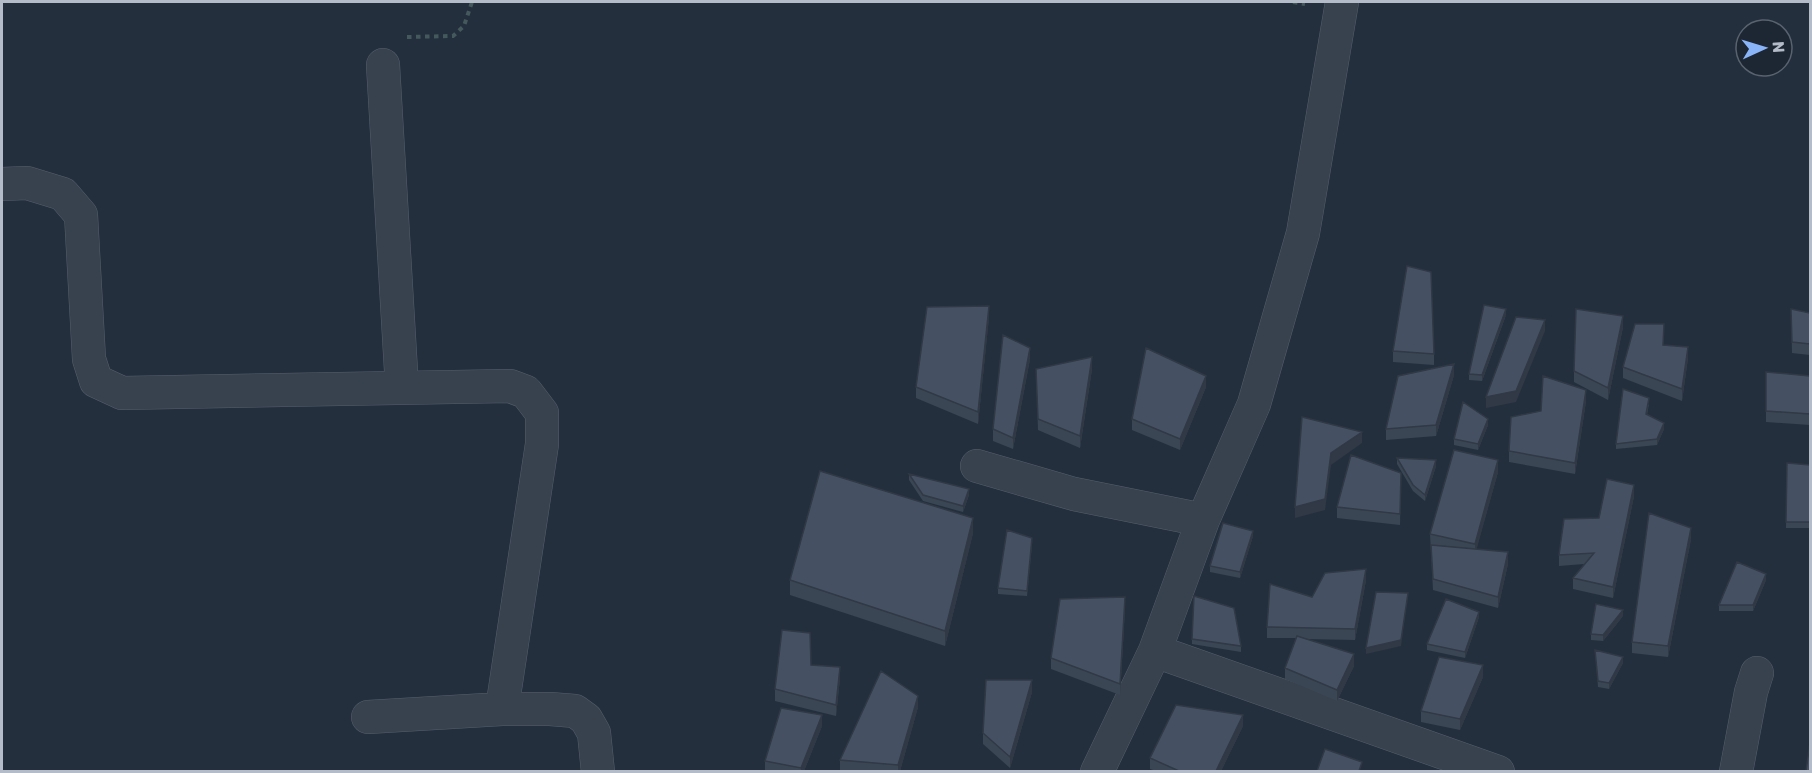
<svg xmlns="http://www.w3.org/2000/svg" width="1812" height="773" viewBox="0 0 1812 773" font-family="Rubik,sans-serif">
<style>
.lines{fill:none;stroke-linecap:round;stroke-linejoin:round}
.street-casing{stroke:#565f6c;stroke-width:34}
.path{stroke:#44595c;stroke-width:4;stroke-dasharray:4.5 4.5;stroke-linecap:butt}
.street{stroke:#38414e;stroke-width:33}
.wall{fill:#3b4654}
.shaded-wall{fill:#303945}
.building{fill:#455162;stroke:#303945;stroke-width:1.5}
</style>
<rect width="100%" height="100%" fill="#242f3e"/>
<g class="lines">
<defs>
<path id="street" d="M383 65 402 388
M2 184 27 183 63 194 81 215 89 359 96 381 122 393 510 386 526 392 542 413V444L502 709
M977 466 1074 494 1203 520
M1155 651 1498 772
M368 717 502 709H550L575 711 586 719 594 733 598 772
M1097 772 1155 651 1203 520 1254 404 1303 233 1342 2
M1736 772 1751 692 1757 673"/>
</defs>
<use href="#street" class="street-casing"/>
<path class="path" d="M1293 2 1305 4
M407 37 453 36 464 26 472 2"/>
<use href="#street" class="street"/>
</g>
<path class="wall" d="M1791 309 1810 313V355L1792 353Z
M1506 315 1482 381 1469 380V374Z
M989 317 978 424 916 398V387Z
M1623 327 1608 400 1574 382V371Z
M1664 335 1663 345 1688 358 1682 401 1623 378V367Z
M1393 351 1434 354V365L1393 362Z
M1030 359 1013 449 993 441V429Z
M1036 369H1092L1080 448 1038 430Z
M1766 372 1810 376V425L1766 422Z
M1454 375 1436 436 1386 440V429Z
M1206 387 1180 450 1132 430V419Z
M1586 401 1575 474 1509 462V451L1541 411Z
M1649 404 1647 415 1664 429 1657 445 1616 449V444Z
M1488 425 1478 450 1454 445V439Z
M1397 458 1436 466 1425 501 1413 491 1397 464Z
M1787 463 1810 465V528H1786Z
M1498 472 1476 550 1508 564 1498 608 1433 590 1430 534Z
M1401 473 1400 525 1337 518V507Z
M909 474 969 495 963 512 923 501 909 480Z
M1634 496 1613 598 1573 589V578L1584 564 1559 566V555L1599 518Z
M973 533 945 646 790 595V580Z
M1253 536 1240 578 1210 572V566Z
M1691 539 1668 657 1632 653V642Z
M1032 544 1027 596 998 594V588Z
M1366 580 1355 640 1305 639 1354 666 1337 701 1285 679V668L1296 638H1267V627L1312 597Z
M1766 580 1753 611H1719V605Z
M1125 608 1120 695 1051 669V658Z
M1623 616 1603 641 1591 640V634Z
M1479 617 1465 658 1427 650V644Z
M1192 639 1241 646V652L1192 644Z
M1595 650 1623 663 1609 689 1598 687Z
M811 665 840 678 836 716 775 701V689Z
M1483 677 1460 730 1421 722V711Z
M1032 692 1010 768 983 744V733Z
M918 707 900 771H840V760Z
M822 726 804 771H765V761Z
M1243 726 1221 771H1156L1150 769V758Z"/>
<path class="shaded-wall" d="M989 306V317L978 424V412Z
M1506 309V315L1482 381V375Z
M1623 316V327L1608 400V388Z
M1545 320V331L1516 402 1486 408V397Z
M1688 347V358L1682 401V389Z
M1030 348V359L1013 449V438Z
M1092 357V369L1080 448V436Z
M1454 364V375L1436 436V425Z
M1206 376V387L1180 450V439Z
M1586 390V401L1575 474V463Z
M1488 419V425L1478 450V444Z
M1664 423V429L1657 445V439Z
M1362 432V443L1331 465 1325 510 1295 518V507L1331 453Z
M1436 460V466L1425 501V495Z
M1498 460V472L1475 555V544Z
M1634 485V496L1613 598V587Z
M969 489V495L963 512V506Z
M973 518V533L945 646V631Z
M1691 528V539L1668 657V646Z
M1253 531V536L1240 578V572Z
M1508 552V564L1498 608V597Z
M1366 569V580L1355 640V629Z
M1766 574V580L1753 611V605Z
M1408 593 1401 646 1366 654V648Z
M1125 597V608L1120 695V684Z
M1623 610V616L1603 641V635Z
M1479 612V617L1465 658V652Z
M1354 654V666L1337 701V690Z
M1623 657V663L1609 689V683Z
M1483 665V677L1460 730V719Z
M840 667V678L836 716V705Z
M1032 680V692L1010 768V757Z
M918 696V707L900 771H898V765Z
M822 715V726L804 771H801V768Z
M1243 715V726L1221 771H1216Z"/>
<path class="building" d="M1407 266 1431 272 1434 354 1393 351Z
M1484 305 1506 309 1482 375 1469 374Z
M989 306 978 412 916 387 927 307Z
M1576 309 1623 316 1608 388 1574 371Z
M1791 309 1810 313V344L1792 342Z
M1516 317 1545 320 1516 391 1486 397Z
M1635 324H1664L1663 345 1688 347 1682 389 1623 367Z
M1003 335 1030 348 1013 438 993 429Z
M1146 348 1206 376 1180 439 1132 419Z
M1092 357 1080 436 1038 419 1036 369Z
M1454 364 1436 425 1386 429 1398 376Z
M1766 372 1810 376V414L1766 411Z
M1543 376 1586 390 1575 463 1509 451 1511 417 1541 411Z
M1623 389 1649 398 1646 414 1664 423 1657 439 1616 444Z
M1463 402 1488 419 1478 444 1454 439Z
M1302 417 1362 432 1331 453 1325 499 1295 507Z
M1454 450 1498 460 1475 544 1430 534Z
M1351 455 1401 473 1400 514 1337 507Z
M1397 458 1436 460 1425 495 1413 485Z
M1787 463 1810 465V522H1786Z
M820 471 973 518 945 631 790 580Z
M909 474 969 489 963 506 923 495Z
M1607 479 1634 485 1613 587 1573 578 1594 553 1559 555 1564 519 1599 518Z
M1649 513 1691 528 1668 646 1632 642Z
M1223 523 1253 531 1240 572 1210 566Z
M1007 530 1032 538 1027 591 998 588Z
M1431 545 1508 552 1498 597 1433 579Z
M1737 562 1766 574 1753 605H1719Z
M1366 569 1355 629 1267 627 1270 584 1312 597 1325 573Z
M1376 592 1408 593 1401 640 1366 648Z
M1194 596 1234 608 1241 646 1192 639Z
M1125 597 1120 684 1051 658 1060 599Z
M1446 599 1479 612 1465 652 1427 644Z
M1596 604 1623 610 1603 635 1591 634Z
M782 630 810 633 811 665 840 667 836 705 775 689Z
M1297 636 1354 654 1337 690 1285 668Z
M1595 650 1623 657 1609 683 1598 681Z
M1439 657 1483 665 1460 719 1421 711Z
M881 671 918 696 898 765 840 760Z
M986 680H1032L1010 757 983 733Z
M1176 705 1243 715 1216 771H1179L1150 758Z
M781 708 822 715 801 768 765 761Z
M1810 743V771H1806Z
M1325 749 1362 762 1359 771H1317Z"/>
<rect width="1812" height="773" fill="none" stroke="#b4bcc9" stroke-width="6"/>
<g transform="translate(1764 48) rotate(86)"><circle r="28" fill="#1d2633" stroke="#59626f" stroke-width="1.5"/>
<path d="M0-4.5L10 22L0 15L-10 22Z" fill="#8ab4f8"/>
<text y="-9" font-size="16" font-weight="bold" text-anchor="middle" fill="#b4bcc9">N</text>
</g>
</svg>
